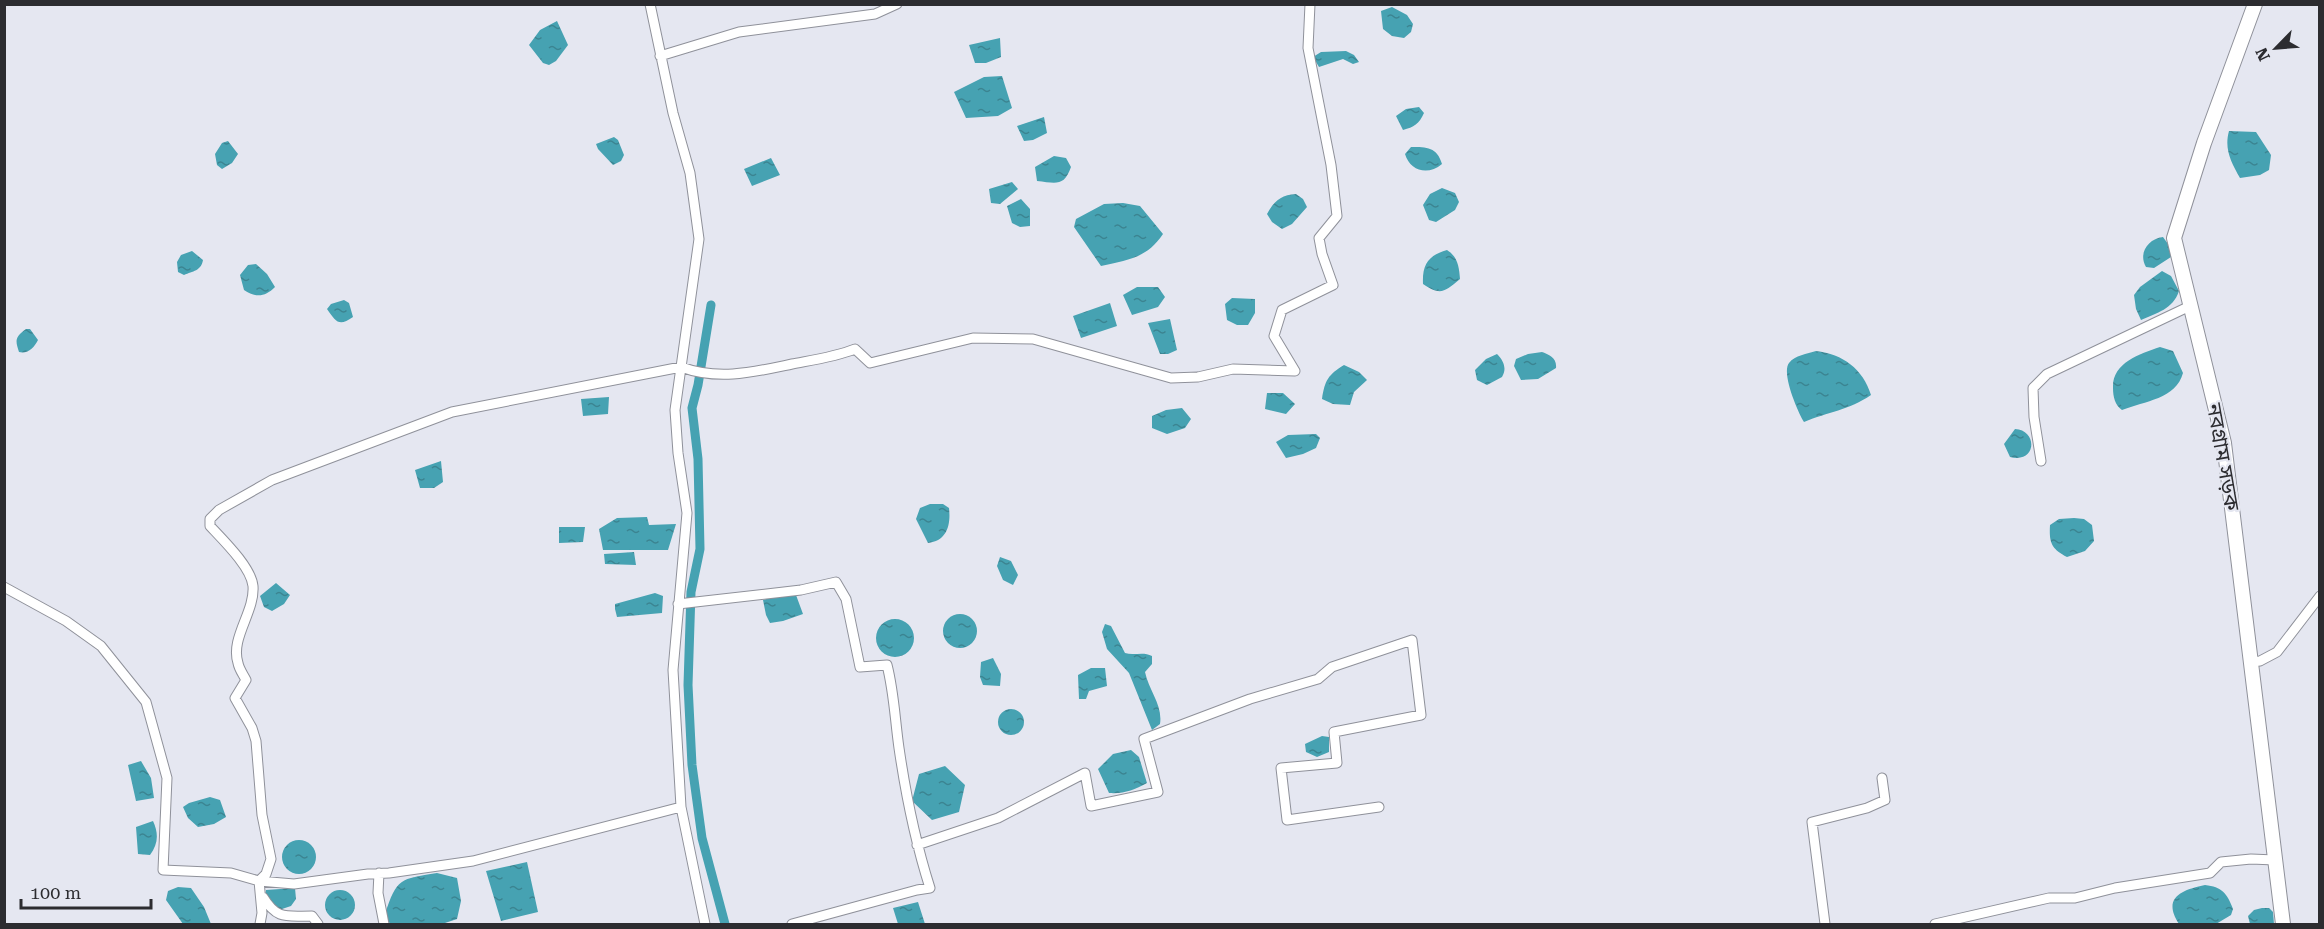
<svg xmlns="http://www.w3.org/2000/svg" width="2324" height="929" viewBox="0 0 2324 929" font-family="'Roboto Serif','Noto Sans Bengali',serif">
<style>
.water{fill:url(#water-ripples)}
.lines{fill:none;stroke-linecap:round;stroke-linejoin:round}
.canal{stroke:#46a2b2;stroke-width:9}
.street-casing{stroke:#8f919a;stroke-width:11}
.secondary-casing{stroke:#8f919a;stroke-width:16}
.street{stroke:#fff;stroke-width:9}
.secondary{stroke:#fff;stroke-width:14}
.labels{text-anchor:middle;stroke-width:4.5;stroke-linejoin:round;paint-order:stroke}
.street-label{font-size:21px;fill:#2c2c30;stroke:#e5e7f1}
</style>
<defs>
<pattern id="water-ripples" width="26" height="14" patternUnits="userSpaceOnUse" patternTransform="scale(1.5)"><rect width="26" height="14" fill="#46a2b2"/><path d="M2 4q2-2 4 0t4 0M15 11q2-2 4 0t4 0" fill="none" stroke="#3b8491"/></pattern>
</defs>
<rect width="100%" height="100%" fill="#e5e7f1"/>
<path class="water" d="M1392 7 1407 15 1413 24 1411 32 1404 38 1392 36 1383 29 1381 11Z
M557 21 568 45 556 61 549 65 543 63 529 45 540 30Z
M1000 38 1001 57 986 63H975L969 45Z
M1346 51 1354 55 1359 62 1353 64 1343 59 1319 67 1313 57 1321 52Z
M1002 76 1012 108 998 116 966 118 954 92 984 77Z
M1419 107 1424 113C1419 124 1414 127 1403 130L1396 116 1406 109Z
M1044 117 1047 133 1033 140 1024 141 1017 126Z
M2229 131 2256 132 2271 155 2269 170 2260 175 2240 178C2231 162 2224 149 2229 131Z
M614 137 618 140 624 155 621 161 613 165 598 149 596 144Z
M228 141 238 154 232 163 222 169 217 165 215 154 222 143Z
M1411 147C1427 147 1437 147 1442 164 1428 176 1410 171 1405 154Z
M1054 156 1066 158 1071 167C1064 187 1056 183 1037 181L1035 167Z
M771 158 780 175 752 186 744 169Z
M1012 182 1018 189 1000 204 991 203 989 189Z
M1442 188 1455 193 1459 202 1455 210 1436 222 1429 220 1423 205 1430 194Z
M1296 194 1303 199 1307 207 1292 224 1282 229 1272 222 1267 214C1274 201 1281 195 1296 194Z
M1021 199 1030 209V226L1020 227 1012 223 1007 206Z
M1123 203 1140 206 1163 234C1147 258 1128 260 1101 266L1074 227 1076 219 1104 204Z
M2163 237 2168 244 2171 257 2154 268 2146 267C2138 253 2148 239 2163 237Z
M1447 250C1458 257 1459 267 1460 279 1444 292 1441 296 1423 284 1422 264 1429 255 1447 250Z
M192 251 203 260C201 271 193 271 184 275L178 272 177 262 181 255Z
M256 264 267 274 275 287C265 297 256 298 244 290L240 275 248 265Z
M2162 271 2171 276 2179 291C2173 309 2157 313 2141 320L2136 309 2134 295 2140 287Z
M1137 287H1158L1165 297 1158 307 1132 315 1123 295Z
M1232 298 1255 299V313L1248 325H1237L1227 320 1225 304Z
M344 300 349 303 353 317C339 327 336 322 327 309L331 304Z
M1110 303 1117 326 1081 338 1073 316Z
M1170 319 1177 350 1168 354H1160L1148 323Z
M26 329H30L38 340C34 348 28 354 19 352 15 340 15 337 26 329Z
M2160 347 2173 351 2183 373C2176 399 2145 401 2122 410 2115 405 2113 397 2113 388 2112 363 2139 354 2160 347Z
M1816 351C1843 354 1863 369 1871 395 1849 410 1828 412 1804 422 1798 412 1781 373 1789 363 1795 355 1807 354 1816 351Z
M1542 352C1550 355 1557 358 1556 368L1538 379 1521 380 1514 366 1516 359 1528 354Z
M1497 354C1504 361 1507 369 1502 377L1487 385 1477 380 1475 370 1486 359Z
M1344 365 1359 372 1367 380 1354 392 1350 405 1333 404 1322 399C1325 380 1328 375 1344 365Z
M1267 393H1283L1295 404 1286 414 1265 409Z
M609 397 608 414 583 416 581 399Z
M1182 408 1191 419 1185 428 1167 434 1152 428V416L1166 410Z
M2015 429C2038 430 2037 464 2010 457L2004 444Z
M1316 434 1320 438 1316 448 1303 454 1286 458 1276 442 1288 435Z
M441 461 443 482 434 488H420L415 470Z
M930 504H943L949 508C951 525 947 541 928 543L916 519 920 508Z
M647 517 649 525 676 524 668 550H603L599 529 617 518Z
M2074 518 2084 519 2092 525 2094 541 2085 551 2067 557C2051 549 2049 542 2050 525L2059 519Z
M559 527H585L583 542 559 543Z
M634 552 636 565 605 564 604 554Z
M1000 557 1011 561 1018 575 1013 585 1003 580 997 566Z
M276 583 290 595 284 604 272 611 264 607 260 596Z
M655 593 663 596 662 613 617 617 615 609V604Z
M784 594 796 595 803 614 783 621 770 623 766 615 763 600Z
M943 631a17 17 0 1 1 34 0a17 17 0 1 1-34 0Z
M876 638a19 19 0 1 1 38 0a19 19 0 1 1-38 0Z
M1105 624 1111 626 1125 653C1134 656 1143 651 1152 656V664L1145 672C1149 691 1163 705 1160 724L1152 730 1129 673 1107 649 1102 632Z
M993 658 1001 674 1000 686 983 685 980 677 981 662Z
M1091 668H1105L1107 686 1089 691 1086 699H1079L1078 675Z
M998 722a13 13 0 1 1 26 0a13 13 0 1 1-26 0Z
M1322 736 1329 737V752L1317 757 1306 752 1305 744Z
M1131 750 1139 757 1147 783C1134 790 1124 794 1109 793L1098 769 1113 754Z
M141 761 151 778 154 798 136 801 128 765Z
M945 766 965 785 959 812 932 820 912 801 919 774Z
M210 797 220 800 226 817 214 824 198 827 188 818 183 807 189 803Z
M153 821C159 834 158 844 150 855L138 854 136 827Z
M282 857a17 17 0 1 1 34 0a17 17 0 1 1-34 0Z
M527 862 538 912 501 921 486 871Z
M437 873 457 878 461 901 457 919 442 924H390L385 914C397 878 400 879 437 873Z
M2205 885C2222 887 2227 893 2233 909L2231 915 2216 924H2179C2162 898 2181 890 2205 885Z
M178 887 191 888 204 907 211 924H183L166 900 168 891Z
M295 888 296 899 291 906 279 910 265 896 266 890Z
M325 905a15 15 0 1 1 30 0a15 15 0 1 1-30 0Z
M918 902 925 924H898L893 908Z
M2262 908H2269L2273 912 2274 924H2250L2248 916 2254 910Z"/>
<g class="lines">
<path class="canal" d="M711 305 698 385 692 408 698 459 700 549 691 592 688 685 692 765 702 838 725 924"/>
<defs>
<path id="street" d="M650 4 673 113 690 173 699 239 675 410 678 453 687 513 673 670 681 807 705 924
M660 56 739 32 875 14 897 4
M2041 461 2034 417 2033 388 2047 374 2190 306
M4 587 66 621 101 646 146 702 167 778 163 870 231 873 259 881 294 884 368 874 389 873 473 861 681 807
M678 604 801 590 836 582 846 599 860 667 887 665C894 692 895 720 899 748 906 796 915 841 930 888L917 890 792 924
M2251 662 2260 661 2277 652 2320 596
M917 845 998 818 1085 773 1091 806 1158 792 1144 739 1250 699 1318 679 1332 667 1412 640 1421 715 1334 732 1337 763 1281 768 1287 820 1379 807
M379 873 378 893 384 924
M263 897C277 920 286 916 312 916L318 924
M260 924 262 913 259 881 266 874 271 859 262 815 256 741 252 728 235 698 246 680C243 674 239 669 238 663 230 638 255 612 253 586 251 567 223 540 210 526V519L219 510 272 480 452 412 681 367C719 381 754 372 792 364 813 360 835 357 855 349L870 363 973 338 1033 339 1171 378 1198 377 1233 369 1295 371 1274 336 1282 310 1333 285 1322 254 1319 238 1337 216 1331 165 1308 48 1310 4
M1825 924 1812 822 1867 808 1885 800 1882 778
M1935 924 2049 898H2075L2115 888 2210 873 2221 862 2251 859 2275 860"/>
<path id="secondary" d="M2255 4 2204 143 2174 238 2224 443 2283 924"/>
</defs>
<use href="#street" class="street-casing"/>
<use href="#secondary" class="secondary-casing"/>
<use href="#street" class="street"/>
<use href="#secondary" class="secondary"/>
</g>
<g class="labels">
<g class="street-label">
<text transform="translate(2223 457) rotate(80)" y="7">নবগ্রাম সড়ক</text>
</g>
</g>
<rect width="2324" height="929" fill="none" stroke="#2c2c30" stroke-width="12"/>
<g transform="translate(2276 48) rotate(245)" stroke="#e5e7f1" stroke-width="4.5" paint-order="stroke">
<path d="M0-4.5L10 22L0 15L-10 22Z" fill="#2c2c30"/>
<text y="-9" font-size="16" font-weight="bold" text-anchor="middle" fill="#2c2c30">N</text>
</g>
<path d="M21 899v9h130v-9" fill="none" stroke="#2c2c30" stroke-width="3"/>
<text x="30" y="899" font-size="18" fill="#2c2c30" stroke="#e5e7f1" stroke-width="4.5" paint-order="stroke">100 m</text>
</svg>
